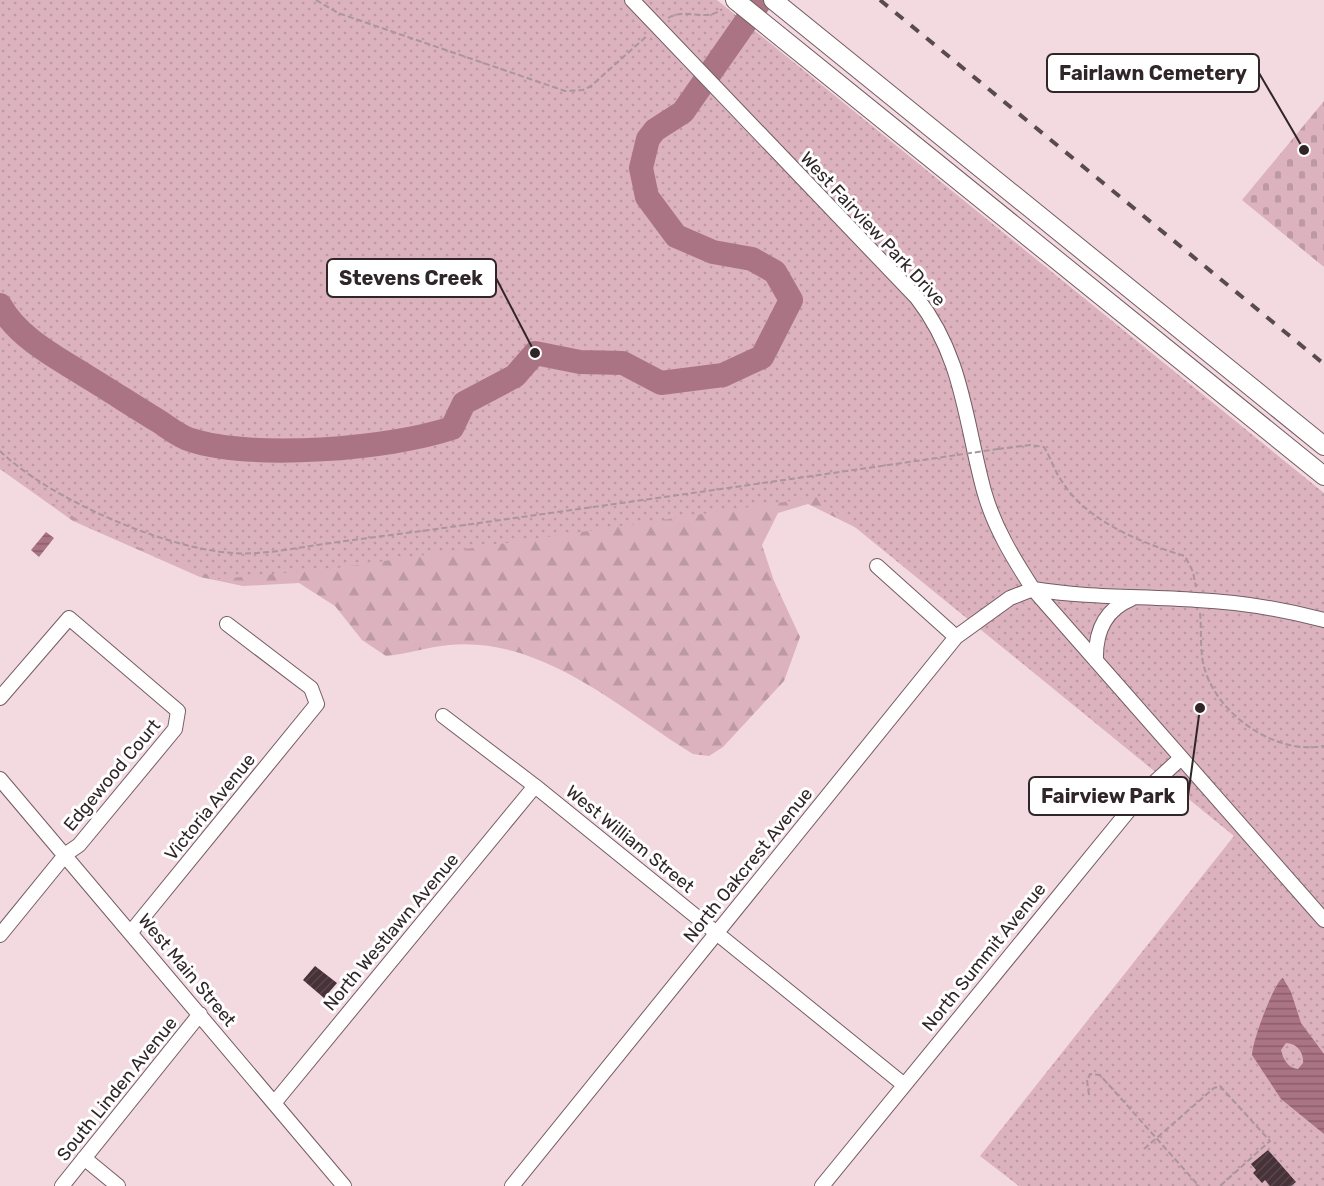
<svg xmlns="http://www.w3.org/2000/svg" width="1324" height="1186" viewBox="0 0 1324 1186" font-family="Rubik,sans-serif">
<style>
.forest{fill:url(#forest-firs)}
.cemetery{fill:url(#cemetery-stones)}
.park{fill:url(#park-dots)}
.water{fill:url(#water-rules);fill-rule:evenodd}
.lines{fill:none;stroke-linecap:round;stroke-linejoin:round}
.river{stroke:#aa7485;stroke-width:24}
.building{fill:url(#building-hatch)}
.minor-casing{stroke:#735d63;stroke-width:16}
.major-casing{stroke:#735d63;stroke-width:20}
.path{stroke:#aa969b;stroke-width:2;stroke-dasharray:6 3;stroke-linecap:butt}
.minor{stroke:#fff;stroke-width:14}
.major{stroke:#fff;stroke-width:18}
.rail{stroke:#584b4f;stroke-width:4;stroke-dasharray:10 10;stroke-linecap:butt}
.path-bridge{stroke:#aa969b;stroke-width:2;stroke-dasharray:6 3;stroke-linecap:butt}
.labels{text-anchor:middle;stroke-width:6;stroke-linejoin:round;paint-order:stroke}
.street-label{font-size:18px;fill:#302629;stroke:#fff}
.leader{fill:none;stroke:#302629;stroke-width:2}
.callout-dot{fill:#302629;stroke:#fff;stroke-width:2}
.callout{fill:#fff;stroke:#302629;stroke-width:2}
.callout-label{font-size:20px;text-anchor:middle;font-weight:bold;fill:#302629}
</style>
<defs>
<pattern id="forest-firs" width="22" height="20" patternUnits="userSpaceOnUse" patternTransform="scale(1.5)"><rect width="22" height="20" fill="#dbb2be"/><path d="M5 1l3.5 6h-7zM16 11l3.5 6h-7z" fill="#bc99a3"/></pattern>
<pattern id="cemetery-stones" width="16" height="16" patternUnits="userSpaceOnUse" patternTransform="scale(1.5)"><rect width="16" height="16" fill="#dbb2be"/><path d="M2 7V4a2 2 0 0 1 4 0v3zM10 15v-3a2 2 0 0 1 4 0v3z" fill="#bc99a3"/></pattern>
<pattern id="park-dots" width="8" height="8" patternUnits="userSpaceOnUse" patternTransform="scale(1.5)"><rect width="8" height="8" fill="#dbb2be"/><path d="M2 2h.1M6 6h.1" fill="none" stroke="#bc99a3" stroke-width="1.8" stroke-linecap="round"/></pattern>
<pattern id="water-rules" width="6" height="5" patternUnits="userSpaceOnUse" patternTransform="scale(1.5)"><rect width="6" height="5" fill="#aa7485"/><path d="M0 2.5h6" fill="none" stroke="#8b5f6d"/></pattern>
<pattern id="building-hatch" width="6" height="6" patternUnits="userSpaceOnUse" patternTransform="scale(1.5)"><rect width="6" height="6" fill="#463238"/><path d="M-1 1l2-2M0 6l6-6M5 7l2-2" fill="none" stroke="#58474c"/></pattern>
</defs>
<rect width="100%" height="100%" fill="#f3d9e0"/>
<path class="forest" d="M0 0 341 176 891 545 808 504 778 513 762 545 774 581 800 637 784 681 723 747 709 756 693 754C620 709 542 636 449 645 428 647 407 654 386 656L362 640 335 606 299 583 243 586 200 577 73 521 0 469Z"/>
<path class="cemetery" d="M1324 101V267L1242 200Z"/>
<path class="park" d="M0 0H717L1324 493V1186H1019L980 1156 1234 836 818 497 330 569 219 579 94 530 0 469Z"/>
<path class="water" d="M46 532 54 538 39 557 31 550Z
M1283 978 1291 992 1301 1023 1324 1054V1134L1281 1099 1252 1055C1252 1042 1274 982 1283 978ZM1286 1043C1297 1043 1304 1053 1303 1063L1298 1069C1288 1068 1283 1059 1281 1050Z"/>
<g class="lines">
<path class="river" d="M0 305C17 337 56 357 86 376 111 391 135 407 160 422 169 428 180 437 191 440 253 460 390 449 452 428L464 403 515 376 535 353 580 362 623 363 661 383 723 375 762 357 791 300 775 272 752 259 713 252 676 236 647 197 641 168 648 139 655 130 683 112 761 0"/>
</g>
<path class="building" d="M315 966 337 983 324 998 303 980Z
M1268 1150 1296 1182 1291 1186H1270L1265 1180 1262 1183 1253 1173 1256 1170 1251 1164Z"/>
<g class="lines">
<defs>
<path id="minor" d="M632 0 917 298C963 357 965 421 984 491 994 527 1013 558 1033 589L1324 920
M877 566 956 637
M1033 589C1087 598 1142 596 1197 600 1240 602 1282 609 1324 620
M1096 661C1095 633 1104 610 1131 599
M0 698 69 618 178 711 175 729 79 845 66 854 0 935
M443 716 535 786 903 1084
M0 779 344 1186
M131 932 317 704 311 688 227 624
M275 1102 535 786
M84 1158 118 1186
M62 1186 200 1014
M512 1186 956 637 1010 598 1033 589
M822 1186 1143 793 1181 758"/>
<path id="major" d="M735 0 1324 476
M773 0 1324 446"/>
</defs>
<use href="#minor" class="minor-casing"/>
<use href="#major" class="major-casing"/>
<path class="path" d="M316 0 338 13 565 91 583 90 591 86 648 35
M668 18C686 7 705 23 722 9
M998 449 1030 445 1044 447C1051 458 1054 470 1061 480 1086 521 1141 543 1185 556L1193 572 1196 587
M0 451C48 498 165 549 233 553 261 555 290 549 317 545 366 538 416 532 465 525 629 502 793 479 957 455
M1200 613C1202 631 1199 656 1206 673 1221 717 1277 755 1324 746
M1089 1095 1087 1080 1090 1074 1100 1075 1199 1186
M1144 1149 1214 1088 1220 1086 1270 1141 1220 1186"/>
<use href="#minor" class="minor"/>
<use href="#major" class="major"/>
<path class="rail" d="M880 0 1324 364"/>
<path class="path-bridge" d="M957 455 998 449"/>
</g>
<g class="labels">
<g class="street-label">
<text transform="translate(873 229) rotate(47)" y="6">West Fairview Park Drive</text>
<text transform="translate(112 775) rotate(-50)" y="6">Edgewood Court</text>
<text transform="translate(210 807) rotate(-51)" y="6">Victoria Avenue</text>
<text transform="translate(630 839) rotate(39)" y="6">West William Street</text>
<text transform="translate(748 865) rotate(-51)" y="6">North Oakcrest Avenue</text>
<text transform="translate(391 932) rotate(-50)" y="6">North Westlawn Avenue</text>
<text transform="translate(984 957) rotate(-51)" y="6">North Summit Avenue</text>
<text transform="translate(187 970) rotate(50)" y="6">West Main Street</text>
<text transform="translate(117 1089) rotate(-51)" y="6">South Linden Avenue</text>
</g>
</g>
<path class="leader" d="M1304 150L1259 73M535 353L496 278M1200 708L1188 796"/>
<g class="callout-dot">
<circle cx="1304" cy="150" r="6"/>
<circle cx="535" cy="353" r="6"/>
<circle cx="1200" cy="708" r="6"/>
</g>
<g class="callout">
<rect x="1047" y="54" width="212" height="38" rx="6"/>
<rect x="327" y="259" width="169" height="38" rx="6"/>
<rect x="1029" y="777" width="159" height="38" rx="6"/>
</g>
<g class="callout-label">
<text x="1153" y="80">Fairlawn Cemetery</text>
<text x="411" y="285">Stevens Creek</text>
<text x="1108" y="803">Fairview Park</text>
</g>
</svg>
